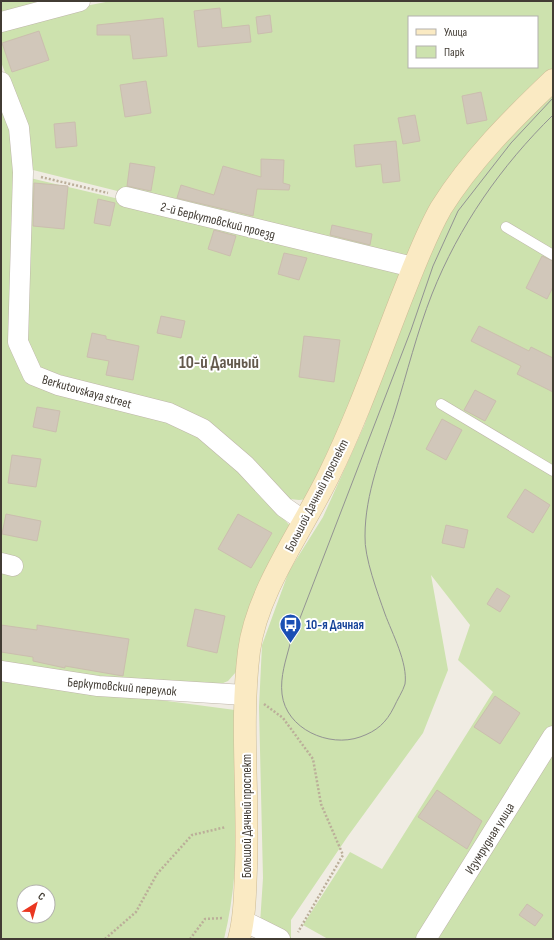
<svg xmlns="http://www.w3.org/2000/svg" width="554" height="940" viewBox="0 0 554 940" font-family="'Sofia Sans Condensed',sans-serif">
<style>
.green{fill:#cde2ae;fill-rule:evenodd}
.building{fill:#d1c7ba;stroke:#cbbeae}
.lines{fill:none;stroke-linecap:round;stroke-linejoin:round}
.service-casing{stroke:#beb6aa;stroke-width:11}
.minor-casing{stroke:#beb6aa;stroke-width:21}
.secondary-casing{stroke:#cdbc96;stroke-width:23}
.path{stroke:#bbae99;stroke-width:2.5;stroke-dasharray:2 2;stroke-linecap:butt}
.service{stroke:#fff;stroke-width:10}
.minor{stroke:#fff;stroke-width:20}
.secondary{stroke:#faeac3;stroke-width:22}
.tram{stroke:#939393;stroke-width:1}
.labels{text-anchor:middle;stroke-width:4;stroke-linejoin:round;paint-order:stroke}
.street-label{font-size:13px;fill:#423c34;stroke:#fff}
.transit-label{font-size:13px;font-weight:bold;fill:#164399;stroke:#fff;text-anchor:start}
.district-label{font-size:17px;font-weight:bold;fill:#63594c;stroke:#fff}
</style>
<rect width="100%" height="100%" fill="#f0ece3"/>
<path class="green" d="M1 1H59L1 17Z
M111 1H553V69L511 108 407 263 29 169 26 127 1 62V29L44 14ZM409 17H537V67H409Z
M553 90V939H328L303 925 350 852 382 869 493 692 458 660 470 625 431 575 448 670 423 733 348 836 291 920V939H259L263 878 259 707 262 645 289 571 323 517 364 426 420 271 449 213 494 151Z
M1 98 14 128 16 345 31 381 167 419 198 433 230 461 293 529 239 644 236 672 228 681 216 686 138 685 1 665Z
M30 178 204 219 404 270 360 380 309 499 299 500 290 499 207 424 40 368 24 342Z
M1 679 235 710C237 785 242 866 224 939H1ZM24 892H48V916H24Z"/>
<path class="building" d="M220 8 222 28 249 25 251 42 198 47 194 11Z
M270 15 272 32 258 34 256 17Z
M163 18 167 56 133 59 130 35H97V25Z
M39 31 49 60 12 72 2 43Z
M146 81 151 113 125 117 120 85Z
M481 92 487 120 467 124 462 96Z
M415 115 420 141 403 144 398 118Z
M75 122 77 146 56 148 54 124Z
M396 141 400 181 383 183 381 164 356 167 354 145Z
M261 159 284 160 283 183 290 185 289 190 257 189 253 216 177 198 181 185 214 195 223 166 261 177Z
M130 163 155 167 151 191 127 186Z
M34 183 68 186 64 229 33 226Z
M98 199 115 203 110 226 94 223Z
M332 225 372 234 370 245 330 235Z
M214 230 236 236 230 256 208 249Z
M284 253 307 258 299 280 278 274Z
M542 256 553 261V287L547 299 526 288Z
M161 316 185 321 181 338 157 333Z
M479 326 529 351 531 347 553 358V392L517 374 521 366 471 341Z
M92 333 106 336V339L139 346 133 380 106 375 109 361 87 357Z
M304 336 340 340 334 382 299 377Z
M475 390 496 401 485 421 464 410Z
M37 407 60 411 56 432 33 427Z
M442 419 462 430 446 460 426 449Z
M12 455 41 459 36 487 8 483Z
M525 489 550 505 533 533 507 517Z
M6 514 41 521 37 541 2 534Z
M238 514 272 533 251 568 218 549Z
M446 525 468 530 464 548 442 543Z
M497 588 510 596 500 612 487 604Z
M195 609 225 616 217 653 187 646Z
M1 625 37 630V625L129 639 123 676 65 666V668L33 661V657L1 652Z
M495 696 520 713 500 744 474 727Z
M437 790 482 821 467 849 418 817Z
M527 904 543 915 535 926 519 915Z"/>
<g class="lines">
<defs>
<path id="service" d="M506 227 553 255
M441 404 553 471"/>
<path id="minor" d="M1 22 80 1
M1 82 19 128 23 172 18 342 33 375 58 385 169 413 203 429 245 465 284 507 304 521
M126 197 413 267
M1 563 13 566
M1 671 98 686 245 695
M244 921 280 939
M426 939 553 736"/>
<path id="secondary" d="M239 939C245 916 245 893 246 869 249 796 240 723 249 651 257 590 303 529 329 475 357 418 378 358 401 299 413 269 425 236 441 208 471 160 512 119 553 80"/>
</defs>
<use href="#service" class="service-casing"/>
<use href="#minor" class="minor-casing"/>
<use href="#secondary" class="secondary-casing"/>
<path class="path" d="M41 177 108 193
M264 704 283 718 313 759 321 804 343 855 298 932
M105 939 136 912 157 874 192 835 226 827
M190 939 205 919 223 918"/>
<use href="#service" class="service"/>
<use href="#minor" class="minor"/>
<use href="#secondary" class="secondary"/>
<path class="tram" d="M553 98 511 143 458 211 433 266 411 330 290 644C286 660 280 676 282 694 286 729 329 748 360 737 377 731 386 723 394 707 397 700 403 691 405 684 408 663 392 633 385 614 378 594 364 557 365 536 365 493 382 453 395 412 407 373 417 332 432 294 459 226 501 166 553 115"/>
</g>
<defs>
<symbol id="bus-pin" viewBox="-11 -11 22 30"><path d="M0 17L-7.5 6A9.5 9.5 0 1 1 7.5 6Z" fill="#1a4fb4" stroke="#fff"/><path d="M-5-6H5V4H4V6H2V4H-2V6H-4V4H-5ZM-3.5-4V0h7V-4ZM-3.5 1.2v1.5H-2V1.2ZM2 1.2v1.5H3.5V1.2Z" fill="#fff"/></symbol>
</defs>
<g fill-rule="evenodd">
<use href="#bus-pin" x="278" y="612" width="25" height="34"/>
</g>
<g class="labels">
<g class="street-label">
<text transform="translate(218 220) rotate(14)" y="5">2-й Беркутовский проезд</text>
<text transform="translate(87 391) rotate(16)" y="5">Berkutovskaya street</text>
<text transform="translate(316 495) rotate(-63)" y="5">Большой Дачный проспект</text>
<text transform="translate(122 686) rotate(5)" y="5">Беркутовский переулок</text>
<text transform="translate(246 816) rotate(-90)" y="5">Большой Дачный проспект</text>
<text transform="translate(489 838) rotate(-58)" y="5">Изумрудная улица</text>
</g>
<g class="transit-label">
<text x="306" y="629">10-я Дачная</text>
</g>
<g class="district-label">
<text x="219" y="368">10-й Дачный</text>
</g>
</g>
<rect width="554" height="940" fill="none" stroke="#423c34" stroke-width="4"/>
<rect x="408" y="16" width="130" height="52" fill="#ffffff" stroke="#b3b1ae"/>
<rect x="416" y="29" width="20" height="6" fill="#faeac3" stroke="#b3b1ae"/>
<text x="444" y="36" font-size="12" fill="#423c34">Улица</text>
<rect x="416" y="46" width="20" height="12" fill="#cde2ae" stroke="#b3b1ae"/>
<text x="444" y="56" font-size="12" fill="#423c34">Парк</text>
<g transform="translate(36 904) rotate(37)"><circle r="19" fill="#ffffff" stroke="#b3b1ae"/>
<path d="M0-3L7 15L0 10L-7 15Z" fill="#ea3721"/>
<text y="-6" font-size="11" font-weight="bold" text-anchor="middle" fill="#423c34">С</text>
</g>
</svg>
